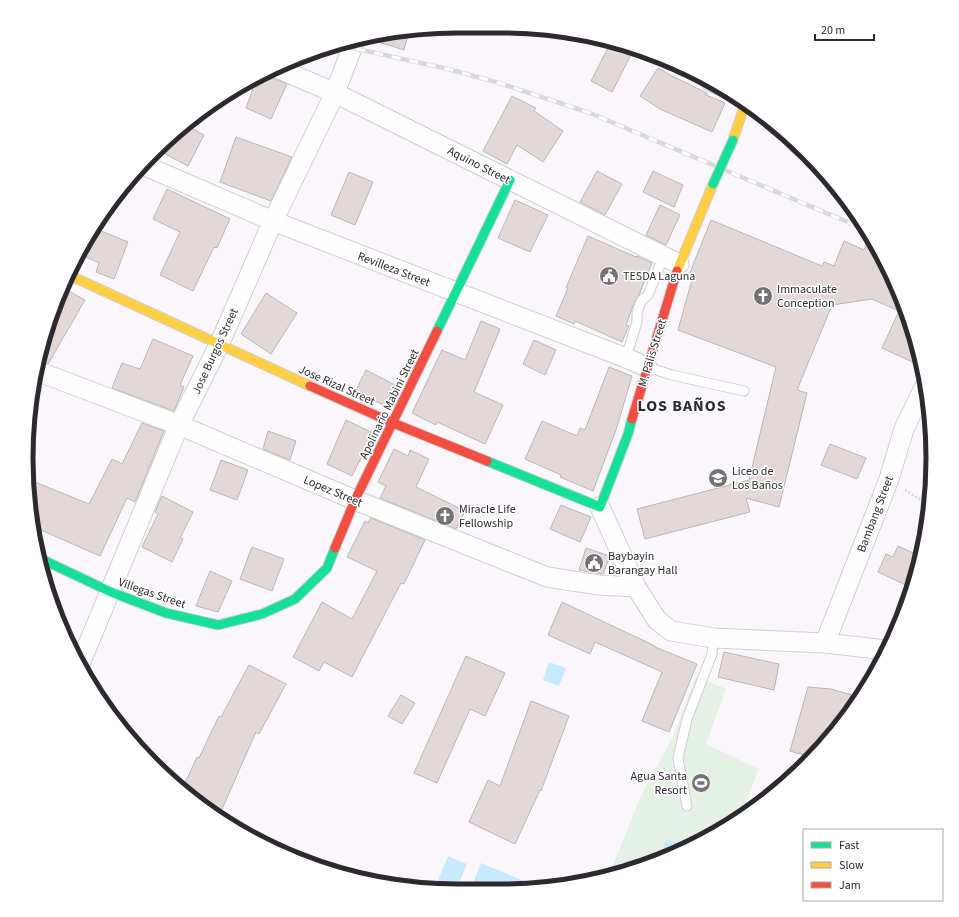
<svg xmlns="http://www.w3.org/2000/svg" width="959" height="917" viewBox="0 0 959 917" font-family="'Source Sans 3',sans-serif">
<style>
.green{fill:#e5f1e5}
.water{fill:#c8eafc}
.building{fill:#e3d8d8;stroke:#b9b5b7}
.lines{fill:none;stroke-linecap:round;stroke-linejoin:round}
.lane-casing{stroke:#d0ced2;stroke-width:11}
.street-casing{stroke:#d0ced2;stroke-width:21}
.fast-casing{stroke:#d0ced2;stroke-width:11}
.slow-casing{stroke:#d0ced2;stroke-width:11}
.jam-casing{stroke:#d0ced2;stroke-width:11}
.path{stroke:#dbdbdc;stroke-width:2.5;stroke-dasharray:2 2;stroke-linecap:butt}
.lane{stroke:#fefeff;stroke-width:9}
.street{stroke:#fefeff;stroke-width:19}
.fast{stroke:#16e098;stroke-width:9}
.slow{stroke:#ffcf43;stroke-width:9}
.jam{stroke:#f24e42;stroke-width:9}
.rail-casing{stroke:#d8d8d8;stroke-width:4.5}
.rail{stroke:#fff;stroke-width:3;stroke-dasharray:9;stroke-linecap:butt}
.fast-bridge-casing{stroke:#d0ced2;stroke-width:11;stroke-linecap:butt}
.fast-bridge{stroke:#16e098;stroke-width:9}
.labels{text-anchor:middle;stroke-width:3;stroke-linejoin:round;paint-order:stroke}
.street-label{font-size:12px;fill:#2c2a2e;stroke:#fff}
.poi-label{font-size:12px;fill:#2c2a2e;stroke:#fff;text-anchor:start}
.district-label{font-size:16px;font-weight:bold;letter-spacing:1px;fill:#2c2a2e;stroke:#fff}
.rim{fill:none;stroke:#2c2a2e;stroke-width:5}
</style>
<rect width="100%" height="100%" fill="#faf7fc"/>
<path class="green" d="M696 676 726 689 706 744 759 769 740 817 692 846 608 877 641 796 674 734Z"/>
<path class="water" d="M549 662 566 668 559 686 543 680Z
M666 839 690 847 660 858Z
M448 856 467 864 456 890H434Z
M481 863 531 884 529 890H470Z"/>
<path class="building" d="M409 31 404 50 366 38 365 37 374 34Z
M611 42 632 53 612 92 591 81Z
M658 68 670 75 707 93 706 95 725 103 712 132 660 109 640 96Z
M265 75 287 84 271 119 246 108 256 80Z
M512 96 536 108 534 111 563 131 543 162 517 145 507 164 483 151Z
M185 125 204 135 188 166 158 150Z
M236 137 292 157 271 201 220 182Z
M597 171 622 184 605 215 580 202Z
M653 171 683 185 674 207 643 192Z
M349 172 373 182 355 225 331 215Z
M167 189 230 219 217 248 214 247 193 291 160 275 180 232 153 219Z
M515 200 548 215 530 252 498 238Z
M660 205 680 215 666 245 646 235Z
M711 220 822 266 824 262 834 266 844 241 864 250 869 236 888 267 918 346 921 366 882 348 899 311 872 299 832 305 797 390 807 393 779 507 746 498 750 512 645 539 637 509 749 480 776 367 678 330 693 276 689 275Z
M94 228 128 242 114 279 96 272 99 263 79 254 84 242Z
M588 236 636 257 637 256 652 263 639 295 634 303 626 325 629 326 622 342 575 321 574 324 556 316 568 288H566Z
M63 288 85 300 48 364 39 361 49 319Z
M266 293 297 313 271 354 241 334Z
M481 321 500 329 474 392 503 405 485 444 437 422 436 425 412 413 442 350 465 360Z
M153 339 193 356 180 385 184 387 174 411 112 388 122 363 140 369Z
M534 340 556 350 545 375 523 364Z
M609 367 632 376 616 430 593 491 560 477 561 475 525 459 542 421 577 436 580 428 585 430Z
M366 370 397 386 389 402H388L386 406 355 392Z
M346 420 371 432 369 437 371 438 352 476 327 464Z
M142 423 164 431 135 502 127 498 100 556 34 527 29 498 35 482 89 504 112 459 122 464Z
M268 431 296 441 290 460 263 449Z
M830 444 866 458 857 479 821 465Z
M394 449 408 456 410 450 429 459 416 487 465 511 456 529 380 498 386 486 378 482Z
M221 460 248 470 237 500 210 490Z
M162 496 193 512 180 538 183 539 172 562 142 547 158 514 155 512Z
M561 505 591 517 580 542 550 529Z
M371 518 425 540 404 584 401 583 352 677 324 662 319 671 293 657 322 602 352 619 377 571 347 557 365 521 368 523Z
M898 546 920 556 912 588 878 572 886 554 893 557Z
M252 547 284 559 272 591 240 579Z
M586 548 610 556 603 574 579 570Z
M210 571 232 581 218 612 196 606Z
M562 602 655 646V647L697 664 669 732 642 721 662 672 595 642 590 654 548 635Z
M724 652 779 664 774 690 718 677Z
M466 656 505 673 485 716 470 709 437 783 414 773Z
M249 665 286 684 259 734 256 732 219 816 195 801 184 792 188 784 185 783 197 757 199 758 219 716 221 717Z
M808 687 831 689 859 697 826 743 811 757 790 751Z
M401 695 415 703 402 724 388 716Z
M531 701 569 716 541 791 540 790 515 844 469 822 488 780 500 786Z"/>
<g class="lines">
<defs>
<path id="lane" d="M626 358 637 322V314L639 306 642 300 648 295 663 258
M647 367 672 375 744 391
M687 806 678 758 687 719 712 654 714 638"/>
<path id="street" d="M277 68 335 93 679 264
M709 80 719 85
M143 165 273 221 626 358 647 367
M37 371 179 425 355 500 547 577 599 585 636 587
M600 507 636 587 657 620 671 631 714 638 825 643 886 650
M825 643 889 479 904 429 925 386
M80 664 179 425 219 345 273 221 335 93 355 40"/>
<path id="fast" d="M437 331 510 180
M487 461 600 507 628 434 632 419
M39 558 111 592 166 613 218 625 262 614 295 599 327 568 335 548"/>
<path id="slow" d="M733 140 745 104
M677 271 713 184
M69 275 310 386"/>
<path id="jam" d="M310 386 393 423 487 461
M632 419 677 271
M335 548 355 500 437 331"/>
</defs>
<use href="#lane" class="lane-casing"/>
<use href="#street" class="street-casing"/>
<use href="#fast" class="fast-casing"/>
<use href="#slow" class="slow-casing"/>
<use href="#jam" class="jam-casing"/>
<path class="path" d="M905 490 930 506"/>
<use href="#lane" class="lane"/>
<use href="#street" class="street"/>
<use href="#fast" class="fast"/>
<use href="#slow" class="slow"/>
<use href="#jam" class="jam"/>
<defs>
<path id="rail" d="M339 45 448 69 496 82 590 113 864 229"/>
</defs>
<use href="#rail" class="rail-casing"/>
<use href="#rail" class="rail"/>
<defs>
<path id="fast-bridge" d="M713 184 733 140"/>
</defs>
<use href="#fast-bridge" class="fast-bridge-casing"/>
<use href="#fast-bridge" class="fast-bridge"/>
</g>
<defs>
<symbol id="civic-disc" viewBox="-11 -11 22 22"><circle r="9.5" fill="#747276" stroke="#fff"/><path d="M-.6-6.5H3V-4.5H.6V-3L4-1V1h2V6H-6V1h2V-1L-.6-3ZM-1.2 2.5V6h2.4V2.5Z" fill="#fff"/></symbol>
<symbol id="church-disc" viewBox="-11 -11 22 22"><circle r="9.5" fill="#747276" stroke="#fff"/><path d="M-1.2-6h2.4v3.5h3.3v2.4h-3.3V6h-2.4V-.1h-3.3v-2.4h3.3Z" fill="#fff"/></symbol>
<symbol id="school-disc" viewBox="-11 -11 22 22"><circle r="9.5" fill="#747276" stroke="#fff"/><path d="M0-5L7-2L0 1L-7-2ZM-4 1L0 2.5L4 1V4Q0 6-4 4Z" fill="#fff"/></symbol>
<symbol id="stadium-disc" viewBox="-11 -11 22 22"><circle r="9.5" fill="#747276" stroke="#fff"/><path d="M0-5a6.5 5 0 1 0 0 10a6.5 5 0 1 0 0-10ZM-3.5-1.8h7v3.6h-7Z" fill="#fff"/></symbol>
</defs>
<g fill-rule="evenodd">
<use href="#civic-disc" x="598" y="265" width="22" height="22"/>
<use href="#church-disc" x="752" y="285" width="22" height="22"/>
<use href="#school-disc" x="707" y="467" width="22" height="22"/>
<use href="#church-disc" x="434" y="505" width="22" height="22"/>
<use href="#civic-disc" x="583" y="552" width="22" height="22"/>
<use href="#stadium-disc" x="690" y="772" width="22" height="22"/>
</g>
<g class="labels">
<g class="street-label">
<text transform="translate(479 165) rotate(27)" y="4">Aquino Street</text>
<text transform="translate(394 269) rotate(21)" y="4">Revilleza Street</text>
<text transform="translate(215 351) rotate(-65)" y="4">Jose Burgos Street</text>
<text transform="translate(652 353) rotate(-73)" y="4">M. Palis Street</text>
<text transform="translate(337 385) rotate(24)" y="4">Jose Rizal Street</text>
<text transform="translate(389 404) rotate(-64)" y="4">Apolinario Mabini Street</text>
<text transform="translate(333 491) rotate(23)" y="4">Lopez Street</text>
<text transform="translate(875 514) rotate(-69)" y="4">Bambang Street</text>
<text transform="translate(152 593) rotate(19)" y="4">Villegas Street</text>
</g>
<g class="poi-label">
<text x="623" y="280">TESDA Laguna</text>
<text x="777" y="293">Immaculate<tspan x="777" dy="14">Conception</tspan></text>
<text x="732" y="475">Liceo de<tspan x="732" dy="14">Los Baños</tspan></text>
<text x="459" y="513">Miracle Life<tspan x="459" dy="14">Fellowship</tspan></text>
<text x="608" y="560">Baybayin<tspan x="608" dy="14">Barangay Hall</tspan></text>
<text x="687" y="780" text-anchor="end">Agua Santa<tspan x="687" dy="14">Resort</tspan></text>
</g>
<g class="district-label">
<text x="682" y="411">LOS BAÑOS</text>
</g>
</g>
<path d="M0 0H959V917H0ZM458 33H501A425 425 0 0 1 926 458V459A425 425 0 0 1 501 884H458A425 425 0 0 1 33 459V458A425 425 0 0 1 458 33Z" fill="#fff" fill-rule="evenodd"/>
<path class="rim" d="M458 33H501A425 425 0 0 1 926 458V459A425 425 0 0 1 501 884H458A425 425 0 0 1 33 459V458A425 425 0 0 1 458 33Z"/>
<rect x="803" y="829" width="140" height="72" fill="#ffffff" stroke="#abaaab"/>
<rect x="811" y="842" width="20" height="6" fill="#16e098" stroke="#abaaab"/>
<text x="839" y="849" font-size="12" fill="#2c2a2e">Fast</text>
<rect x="811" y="862" width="20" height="6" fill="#ffcf43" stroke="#abaaab"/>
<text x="839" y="869" font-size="12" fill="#2c2a2e">Slow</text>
<rect x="811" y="882" width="20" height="6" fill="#f24e42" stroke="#abaaab"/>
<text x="839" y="889" font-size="12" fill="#2c2a2e">Jam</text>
<path d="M815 34v6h59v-6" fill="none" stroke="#2c2a2e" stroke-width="2"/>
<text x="821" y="34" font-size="12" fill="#2c2a2e" stroke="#ffffff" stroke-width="3" paint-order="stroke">20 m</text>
</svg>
